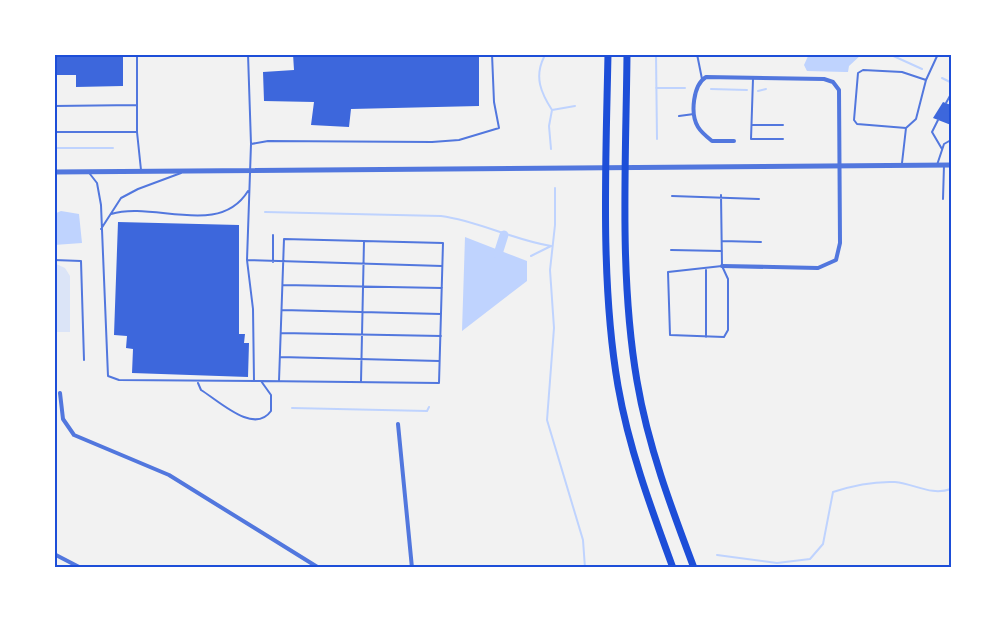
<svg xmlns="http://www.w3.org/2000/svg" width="1005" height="622" viewBox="0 0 1005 622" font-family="'Open Sans',sans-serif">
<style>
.green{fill:#dbe4f7}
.water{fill:#bfd3fe}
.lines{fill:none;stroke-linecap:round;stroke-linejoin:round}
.stream{stroke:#bfd3fe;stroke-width:2}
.canal{stroke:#bfd3fe;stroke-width:9}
.building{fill:#3d67dc}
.service{stroke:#5277de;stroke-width:2}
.minor{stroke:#5277de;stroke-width:4}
.tertiary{stroke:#5277de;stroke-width:5}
.trunk{stroke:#1d4ed8;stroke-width:7}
.neatline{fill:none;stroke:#1d4ed8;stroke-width:2}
</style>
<rect width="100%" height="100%" fill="#f2f2f2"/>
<path class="green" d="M54 263 65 268 70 276V332H54Z"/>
<path class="water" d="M809 54H862L849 66 848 72H845L807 71 804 65Z
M61 211 79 214 82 243 54 245V214Z
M465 237 527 261V281L462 331Z"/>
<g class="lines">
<path class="stream" d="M542 54 544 57C534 77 541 93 552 110L549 126 551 149
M656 54 657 139
M889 54 922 69
M942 78 950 82
M656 88H685
M711 89 747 90
M758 91 766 89
M552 110 575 106
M54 148H113
M555 188V225L550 270 554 328 547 420 583 540 585 568
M265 212 441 216C479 221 513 240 551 246
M531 256 551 246
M292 408 427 411 429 407
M717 555 777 563 810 559 823 544 833 492C854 485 872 481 895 482 915 484 931 496 951 489"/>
<path class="canal" d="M498 254 504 235"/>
</g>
<path class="building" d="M54 54H123V86L76 87V75H54Z
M293 54H479V106L351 109 349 127 311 125 314 102 264 101 263 72 294 70Z
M943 102 951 105V125L933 118Z
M118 222 239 225V334H245L244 343H249L248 377 132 373 133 349 126 348 127 336 114 335Z"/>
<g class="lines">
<path class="service" d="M137 54V132L141 170
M248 54 251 144 247 260 253 309 254 381
M697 54 702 79
M705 54H736
M753 79 751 139H783
M946 103 951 94
M54 106 137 105
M679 116 694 114
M938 120 932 132 942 149
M753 125H783
M906 128 857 124 854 120 858 73 863 70 902 72 926 80
M54 132H137
M251 144 268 141 432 142 459 140 499 128 494 102 492 54
M902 163 906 128 916 119 926 80 938 54
M937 165 944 144 951 140
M90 174 97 183 101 205 108 376 119 380 261 381 271 395V411C254 435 219 401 201 390L198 383
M721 195 722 266 728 279V330L724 337 670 335 668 272 722 266
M672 196 759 199
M943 199 944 165
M111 214C154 201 219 238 248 191
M101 229 121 198 138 189 181 173
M722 241 761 242
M671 250 722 251
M54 260 81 261 84 360
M247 260 442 266
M273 262V235
M283 285 442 288
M282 310 441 314
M281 333 441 336
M706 337V270
M280 357 439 361
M261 381 439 383 443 243 284 239 279 381
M361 382 364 241"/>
<path class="minor" d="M722 266 818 268 836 260 840 243 839 90 833 82 824 79 706 77C693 85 690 114 698 127 701 132 707 137 712 141H734
M60 393 63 419 74 435 169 475 319 568
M398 424 412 568
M54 554 81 568"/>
<path class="tertiary" d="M54 172 951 165"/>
<path class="trunk" d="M608 54C606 159 600 282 618 386 629 449 651 508 673 568
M627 54C626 161 619 276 637 381 648 446 671 507 694 568"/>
</g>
<rect width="1005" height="622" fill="none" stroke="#ffffff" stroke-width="111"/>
<rect x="56" y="56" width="894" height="510" class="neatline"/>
</svg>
